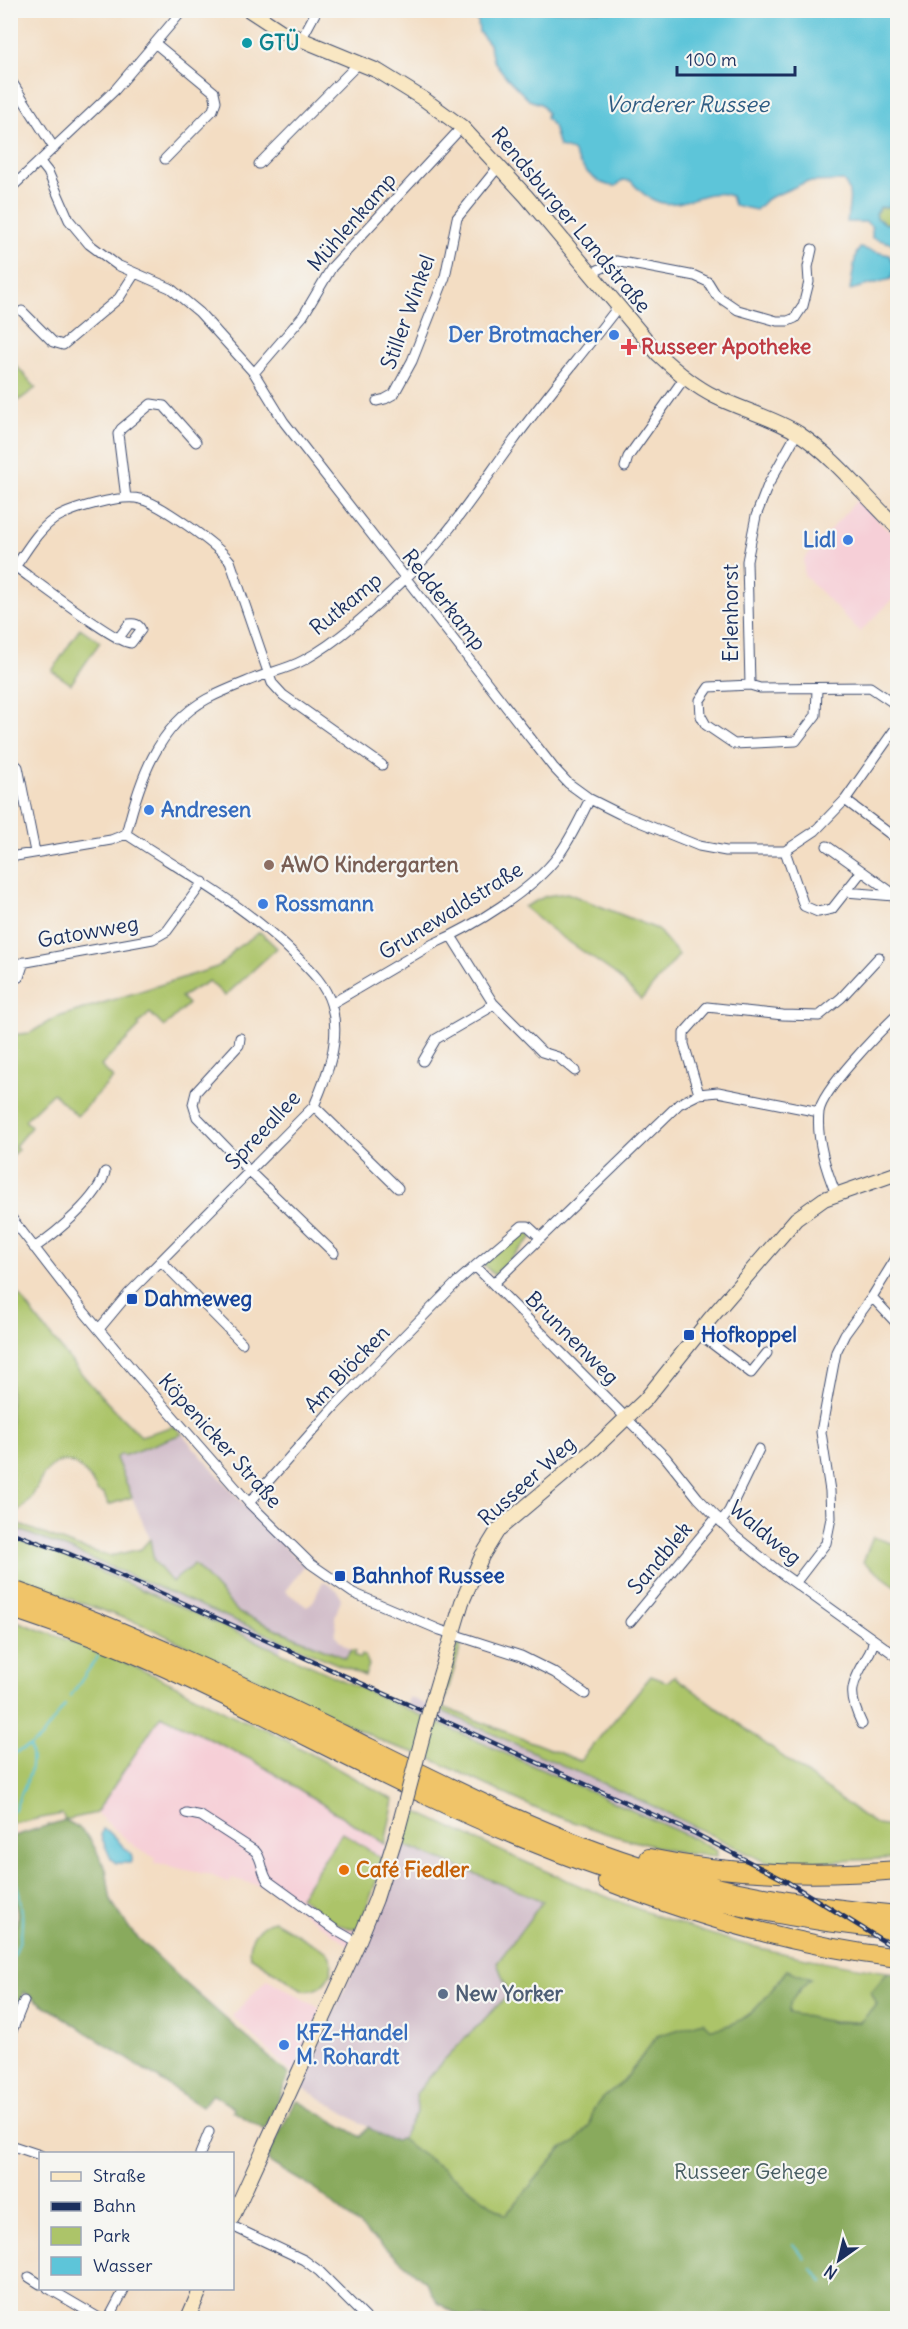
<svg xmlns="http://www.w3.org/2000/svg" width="908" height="2329" viewBox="0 0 908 2329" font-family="Delius,sans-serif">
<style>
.built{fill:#f6cfd7}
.industrial{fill:#d1bdc9}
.green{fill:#acc469;stroke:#647a64;stroke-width:1.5}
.forest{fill:#89aa5d;stroke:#526c5e;stroke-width:1.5}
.water{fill:#5dc5d9;stroke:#3c7a9c;stroke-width:1.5}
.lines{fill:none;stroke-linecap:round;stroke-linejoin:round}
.stream{stroke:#5dc5d9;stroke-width:2}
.street-casing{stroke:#3b496d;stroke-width:11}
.secondary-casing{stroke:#3b496d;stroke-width:16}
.highway-casing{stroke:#3b496d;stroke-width:20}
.street{stroke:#fff;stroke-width:9}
.secondary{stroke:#f9e7c3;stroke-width:14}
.highway{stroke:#f0c469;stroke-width:18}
.rail-casing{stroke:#1b2f5e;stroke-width:4.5}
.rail{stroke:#f6f6f2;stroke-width:2;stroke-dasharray:7;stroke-linecap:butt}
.secondary-bridge-casing{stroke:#3b496d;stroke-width:16;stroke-linecap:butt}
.secondary-bridge{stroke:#f9e7c3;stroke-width:14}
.culture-dot{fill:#0f9aa8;stroke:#f6f6f2;stroke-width:2}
.shop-dot{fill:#3f7fe0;stroke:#f6f6f2;stroke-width:2}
.health-dot{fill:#e0444e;stroke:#f6f6f2;stroke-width:2}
.education-dot{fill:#8d6e63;stroke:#f6f6f2;stroke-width:2}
.transit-dot{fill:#1a4fb4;stroke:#f6f6f2;stroke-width:2}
.food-dot{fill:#e8710a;stroke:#f6f6f2;stroke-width:2}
.service-dot{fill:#5c6f8a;stroke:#f6f6f2;stroke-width:2}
.labels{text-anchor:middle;stroke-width:4.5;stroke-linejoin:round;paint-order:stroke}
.culture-label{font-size:21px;font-weight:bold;fill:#0d838f;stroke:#f6f6f2;text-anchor:start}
.street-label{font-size:21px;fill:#1b2f5e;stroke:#f6f6f2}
.shop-label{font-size:21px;font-weight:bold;fill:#366cbe;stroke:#f6f6f2;text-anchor:start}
.health-label{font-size:21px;font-weight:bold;fill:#be3a42;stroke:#f6f6f2;text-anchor:start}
.education-label{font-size:21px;font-weight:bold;fill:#785e54;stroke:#f6f6f2;text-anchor:start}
.transit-label{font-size:21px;font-weight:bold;fill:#164399;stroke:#f6f6f2;text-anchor:start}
.food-label{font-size:21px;font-weight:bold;fill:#c56008;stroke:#f6f6f2;text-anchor:start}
.service-label{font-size:21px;font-weight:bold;fill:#4e5e75;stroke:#f6f6f2;text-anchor:start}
.park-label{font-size:21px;fill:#465c61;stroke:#f6f6f2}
.water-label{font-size:22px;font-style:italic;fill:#2f5c83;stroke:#f6f6f2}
</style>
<rect width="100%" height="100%" fill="#f6f6f2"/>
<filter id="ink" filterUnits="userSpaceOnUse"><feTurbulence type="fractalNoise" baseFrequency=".0167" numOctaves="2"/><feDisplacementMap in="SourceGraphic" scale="12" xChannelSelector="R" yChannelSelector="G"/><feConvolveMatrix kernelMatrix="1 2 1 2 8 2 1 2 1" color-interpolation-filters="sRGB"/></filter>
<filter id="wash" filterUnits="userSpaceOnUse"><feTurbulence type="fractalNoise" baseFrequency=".008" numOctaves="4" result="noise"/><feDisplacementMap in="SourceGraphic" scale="24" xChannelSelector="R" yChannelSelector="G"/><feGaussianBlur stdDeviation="1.35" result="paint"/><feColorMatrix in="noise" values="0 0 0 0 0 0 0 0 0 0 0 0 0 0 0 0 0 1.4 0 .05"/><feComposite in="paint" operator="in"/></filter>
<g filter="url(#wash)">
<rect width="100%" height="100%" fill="#f3ddc3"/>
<path class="built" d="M858 499 882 525 898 539 897 595 860 632 804 575V559Z
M161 1715 256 1762 385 1844 378 1877 351 1947 268 1888 231 1878 229 1883 210 1875 155 1863 156 1858 139 1850 96 1813Z
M267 1979 323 2010 293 2074 232 2016Z"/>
<path class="industrial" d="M182 1434 252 1514 304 1566 285 1591 307 1607 314 1600 323 1581 338 1591 341 1599 335 1617 336 1636 342 1643 352 1650 345 1658 239 1613 194 1565 173 1582 154 1560 150 1539 115 1458 122 1453 124 1455Z
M10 1527 73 1551 284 1641 280 1651 234 1632 74 1560 11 1537Z
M409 1697 615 1789 698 1828 693 1838 405 1707Z
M402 1844 543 1900 497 1963 509 1994 441 2063 418 2102 417 2111 401 2139 395 2141 387 2139 300 2086 370 1935 391 1884Z"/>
<path class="green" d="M897 180V221H892L886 224 877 218 876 214 880 208H889L894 181Z
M13 362 36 388 11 406V364Z
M80 628 100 642 71 684 52 671Z
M567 893 657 929 679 955 641 1000 614 973 552 930 524 907 546 896Z
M260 932 277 948 225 996 209 981 181 997 188 1004 164 1027 150 1013 138 1024 140 1026 101 1066 113 1078 77 1116 53 1093 25 1120 31 1127 15 1146 18 1149 11 1157V1035L30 1033 55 1018 217 967 227 960 235 949Z
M528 1230 532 1237 494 1275 482 1263 523 1231Z
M10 1283C51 1337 91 1390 141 1436L174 1426 182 1434 123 1456 122 1454 116 1458 132 1497 108 1505 104 1494 98 1492C87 1471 66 1446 45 1473 38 1482 35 1494 28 1502 24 1507 18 1511 13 1515L11 1514Z
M11 1523 18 1524 74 1546 110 1556 141 1549 150 1539 154 1561 172 1582 194 1564 239 1613 345 1658 352 1650 356 1651 354 1655 360 1658 362 1654 365 1656 369 1665 365 1676 73 1551 11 1527Z
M10 1537 74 1560 165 1600 693 1838 717 1851 716 1856 680 1853 614 1836 539 1810 425 1756 388 1744 146 1626 11 1578Z
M873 1537 897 1545V1587L863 1562Z
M11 1619C69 1641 129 1661 184 1690 212 1704 237 1720 266 1729L394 1800 385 1844 256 1762 161 1715 96 1813 65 1820 62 1814 11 1824Z
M462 1642 443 1707 580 1761 651 1676 667 1682 674 1676 863 1816 877 1825 897 1828V1845L893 1838 889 1840 897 1848V1858L817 1862H765L655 1807 440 1710 439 1703 457 1644Z
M413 1810C519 1860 627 1911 740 1943 788 1956 838 1964 888 1972L872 1992 877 2004 860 2023C837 2019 812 2024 789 2013V2004L802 1987 787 1970C764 1999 751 2025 711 2029L703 2023 657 2036 624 2081 602 2098 593 2110 590 2125 576 2142 560 2150 506 2215 401 2139 417 2111 416 2094 441 2063 509 1994 497 1963 543 1901 402 1844Z
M342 1832 381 1858 378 1877 359 1927C343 1935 313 1907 300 1897Z
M274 1921 326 1951C341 1966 324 1995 303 1990L250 1956C246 1941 259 1923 274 1921Z"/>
<path class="forest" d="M65 1820 78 1827 90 1839 106 1869 111 1901 132 1932 183 1981 289 2075 265 2130 233 2111 234 2108 212 2094 202 2107 24 1992 11 2029V1937L17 1922V1911L11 1890V1837Z
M787 1970 811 1979C800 1988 788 1999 789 2013L832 2022H860L877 2004 871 1992 888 1972 897 1973V2318H464L438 2303 427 2283 318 2191 269 2162 268 2156 295 2102 298 2101 361 2137 368 2127C379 2134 388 2143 401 2139L506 2215 560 2150 576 2142 590 2125 593 2110 602 2098 624 2081 657 2036 703 2022 711 2029C751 2025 764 1999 787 1970Z"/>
<path class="water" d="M470 11H897V180L894 181 895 185 892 190 893 194 889 208 880 207 876 214 877 218 886 224 897 221V245L872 238V227L866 222H847C848 208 854 192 843 181L806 182 767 199 756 210 734 205 731 196C698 182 671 230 631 181L623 180 616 186C598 187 579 167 573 151L559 147 553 126 546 118 547 113 541 104 529 100 507 78 493 60 489 44 479 32 478 22Z
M860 248 889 255C894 261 896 272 891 279L850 290 856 254Z
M103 1829 108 1831 131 1854 132 1859 130 1863H116L111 1859 101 1836Z"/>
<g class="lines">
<path class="stream" d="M70 1697 98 1656
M10 1755 30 1746
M14 1811C23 1787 36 1772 30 1746L41 1738 65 1705
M10 1863C22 1897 30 1931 10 1962
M793 2244 805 2259
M812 2269 824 2283"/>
</g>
</g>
<g filter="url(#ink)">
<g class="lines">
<defs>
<path id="street" d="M301 40 317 10
M156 44 214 92 216 101 213 110 165 159
M10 79 54 148
M40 162 48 172 69 220 89 244 117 265 170 288 199 312 254 373 284 422 553 767 568 783 590 799 620 814 699 846 726 851H785L815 831 845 800 898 725
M259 164 359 63
M10 189 115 90 183 10
M590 274 616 261 695 276 708 282 716 295 738 310 777 321H788L795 318 803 306 809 282 808 267 812 249
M22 311 53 342 63 345 119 298 135 273
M254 373 303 316 332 267 462 127
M377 401 385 399 394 394 412 361 445 277 457 218 499 166
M797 433 768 485 756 516 747 561 750 685 760 688 870 687 898 706
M625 467 628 457 685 377
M126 498 118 434 121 429 151 404 164 406 196 442
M16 567 28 576C44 587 118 644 131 643L141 630C139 624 134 623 129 624L118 639
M10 574C23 557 35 533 53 520 68 509 122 494 140 499 160 503 217 545 230 561L268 672 272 683 283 695 382 765
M750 685 709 687 700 700 701 716 706 725 734 744 796 741 816 715 817 689
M10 760 18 767 35 852
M845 800 898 840
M126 834C139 782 157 726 207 699 222 691 238 685 253 679 270 672 288 669 304 660 341 640 375 607 406 578 446 539 479 488 512 443 546 396 583 353 618 307
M827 846 862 871
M785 851 804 906 818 912 832 909 862 871 898 897
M10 857 111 840 126 834
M846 892 894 896
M451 936 493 1003 542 1052 558 1057 575 1071
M10 965 153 939 167 931 203 882
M10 980 19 977 24 962
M331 1004 433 944C472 927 533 890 558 856 571 839 580 818 590 799
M240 1038 239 1045 196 1092 193 1104 197 1117 249 1171 334 1253
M423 1061 436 1039 486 1010 493 1003
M699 1094 684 1044V1033L707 1007 783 1015 819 1016 841 998 879 957
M314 1106 398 1188
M836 1194C826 1170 816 1139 819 1112 822 1090 880 1031 898 1014
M10 1216 85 1313 136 1374 249 1503 311 1564 353 1593 440 1630 521 1656 555 1673 585 1694
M34 1248C56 1233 99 1198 105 1172
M161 1261 242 1343
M475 1266 522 1226H528L541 1238
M493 1284 666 1458 698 1498 735 1536 777 1570 898 1657
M872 1297 898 1325
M99 1329 129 1293 314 1106C327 1076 342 1038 331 1004 325 983 308 968 293 953 242 903 185 873 126 834
M698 1333 751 1373 767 1353
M249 1503 334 1407 458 1281 475 1266 493 1284 679 1104 699 1094 718 1092 819 1112
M721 1522 729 1511 759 1449
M796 1582 826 1543 831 1518 830 1491 821 1432 836 1352 845 1334 872 1297 898 1255
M630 1622 717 1517
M862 1724C847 1693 851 1686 867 1657 871 1651 873 1646 873 1639
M186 1813 201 1816 255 1851C263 1859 261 1872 268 1881L337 1931 358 1943
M10 2043 12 2031 24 2001
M10 2145 40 2155
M200 2154 209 2132
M232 2226 304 2260 319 2271 366 2318
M29 2277 40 2284
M48 2288 99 2318
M109 2318 125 2288"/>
<path id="secondary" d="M249 10 281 31 378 71 425 100 462 127 526 196 659 355C676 371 694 386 714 396 742 410 772 417 798 433 837 459 864 496 898 528
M431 1705 462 1602 482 1556 498 1530 594 1449 645 1400 709 1320 796 1219 824 1199 898 1173
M232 2218 358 1943 376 1899 399 1826
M188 2318 201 2288"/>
<path id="highway" d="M10 1589C130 1631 242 1685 356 1741 452 1789 550 1839 653 1870 732 1894 815 1908 898 1915
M10 1608C55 1623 101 1639 144 1658 277 1717 402 1790 537 1844 649 1890 777 1920 898 1930
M649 1858C731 1875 814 1877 898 1870
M607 1881C701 1918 797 1946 898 1958"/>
</defs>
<use href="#street" class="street-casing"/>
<use href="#secondary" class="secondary-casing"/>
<use href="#highway" class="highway-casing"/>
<use href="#street" class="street"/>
<use href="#secondary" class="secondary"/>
<use href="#highway" class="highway"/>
<defs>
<path id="rail" d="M10 1532 67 1553 152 1589 696 1834 786 1881 898 1950"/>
</defs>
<use href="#rail" class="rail-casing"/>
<use href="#rail" class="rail"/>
<defs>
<path id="secondary-bridge" d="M399 1826 431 1705"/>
</defs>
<use href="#secondary-bridge" class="secondary-bridge-casing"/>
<use href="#secondary-bridge" class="secondary-bridge"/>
</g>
</g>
<circle class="culture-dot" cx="247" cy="43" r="6"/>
<g class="shop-dot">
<circle cx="614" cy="335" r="6"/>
<circle cx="848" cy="540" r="6"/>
<circle cx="149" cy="810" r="6"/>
<circle cx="263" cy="904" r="6"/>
<circle cx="284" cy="2045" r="6"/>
</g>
<path class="health-dot" d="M626 338h6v6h6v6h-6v6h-6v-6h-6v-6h6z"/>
<circle class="education-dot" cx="269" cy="865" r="6"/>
<g class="transit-dot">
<rect x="126" y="1293" width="12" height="12" rx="3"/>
<rect x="683" y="1329" width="12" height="12" rx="3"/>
<rect x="334" y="1570" width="12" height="12" rx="3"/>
</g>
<circle class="food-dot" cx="344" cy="1870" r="6"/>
<circle class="service-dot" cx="443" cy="1994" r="6"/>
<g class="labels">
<g class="culture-label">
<text x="259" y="50">GTÜ</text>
</g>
<g class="street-label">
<text transform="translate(571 220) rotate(50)" y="7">Rendsburger Landstraße</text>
<text transform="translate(352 222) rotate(-49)" y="7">Mühlenkamp</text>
<text transform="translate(408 312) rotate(-70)" y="7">Stiller Winkel</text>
<text transform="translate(444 600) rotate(52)" y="7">Redderkamp</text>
<text transform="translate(346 604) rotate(-39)" y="7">Rutkamp</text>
<text transform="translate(731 613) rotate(-90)" y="7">Erlenhorst</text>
<text transform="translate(451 911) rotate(-32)" y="7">Grunewaldstraße</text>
<text transform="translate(88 932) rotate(-10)" y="7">Gatowweg</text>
<text transform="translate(263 1130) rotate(-47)" y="7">Spreeallee</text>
<text transform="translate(572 1338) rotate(45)" y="7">Brunnenweg</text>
<text transform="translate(347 1369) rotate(-46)" y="7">Am Blöcken</text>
<text transform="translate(220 1441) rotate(48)" y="7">Köpenicker Straße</text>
<text transform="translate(527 1481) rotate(-42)" y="7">Russeer Weg</text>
<text transform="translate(765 1533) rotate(40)" y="7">Waldweg</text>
<text transform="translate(660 1558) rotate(-50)" y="7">Sandblek</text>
</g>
<g class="shop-label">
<text x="602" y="342" text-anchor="end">Der Brotmacher</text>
<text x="836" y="547" text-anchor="end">Lidl</text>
<text x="161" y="817">Andresen</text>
<text x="275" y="911">Rossmann</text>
<text x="296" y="2040">KFZ-Handel<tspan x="296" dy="24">M. Rohardt</tspan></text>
</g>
<g class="health-label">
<text x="641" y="354">Russeer Apotheke</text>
</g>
<g class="education-label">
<text x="281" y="872">AWO Kindergarten</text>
</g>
<g class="transit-label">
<text x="144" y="1306">Dahmeweg</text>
<text x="701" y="1342">Hofkoppel</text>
<text x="352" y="1583">Bahnhof Russee</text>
</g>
<g class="food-label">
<text x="356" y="1877">Café Fiedler</text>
</g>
<g class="service-label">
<text x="455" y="2001">New Yorker</text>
</g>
<g class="park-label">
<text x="751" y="2179">Russeer Gehege</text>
</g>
<g class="water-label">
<text x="687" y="112">Vorderer Russee</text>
</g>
</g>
<rect width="908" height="2329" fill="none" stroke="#f6f6f2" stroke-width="36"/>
<rect x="39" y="2152" width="195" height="138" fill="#f6f6f2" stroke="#9ea6b7" stroke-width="1.5"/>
<rect x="51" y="2172" width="30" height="9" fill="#f9e7c3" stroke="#9ea6b7" stroke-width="1.5"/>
<text x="93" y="2182" font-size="18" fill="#1b2f5e">Straße</text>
<rect x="51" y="2202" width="30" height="9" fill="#1b2f5e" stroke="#9ea6b7" stroke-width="1.5"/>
<text x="93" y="2212" font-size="18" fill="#1b2f5e">Bahn</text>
<rect x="51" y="2227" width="30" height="18" fill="#acc469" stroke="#9ea6b7" stroke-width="1.5"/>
<text x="93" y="2242" font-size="18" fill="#1b2f5e">Park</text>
<rect x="51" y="2257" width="30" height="18" fill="#5dc5d9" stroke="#9ea6b7" stroke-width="1.5"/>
<text x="93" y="2272" font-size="18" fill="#1b2f5e">Wasser</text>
<g transform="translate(839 2260) rotate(214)" stroke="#f6f6f2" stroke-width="4.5" paint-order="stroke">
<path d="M0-4.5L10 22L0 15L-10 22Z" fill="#1b2f5e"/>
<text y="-9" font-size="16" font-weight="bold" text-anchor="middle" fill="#1b2f5e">N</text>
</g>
<path d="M677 66v9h118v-9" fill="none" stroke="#1b2f5e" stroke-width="3"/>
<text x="686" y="66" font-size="18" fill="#1b2f5e" stroke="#f6f6f2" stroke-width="4.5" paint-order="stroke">100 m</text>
</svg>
